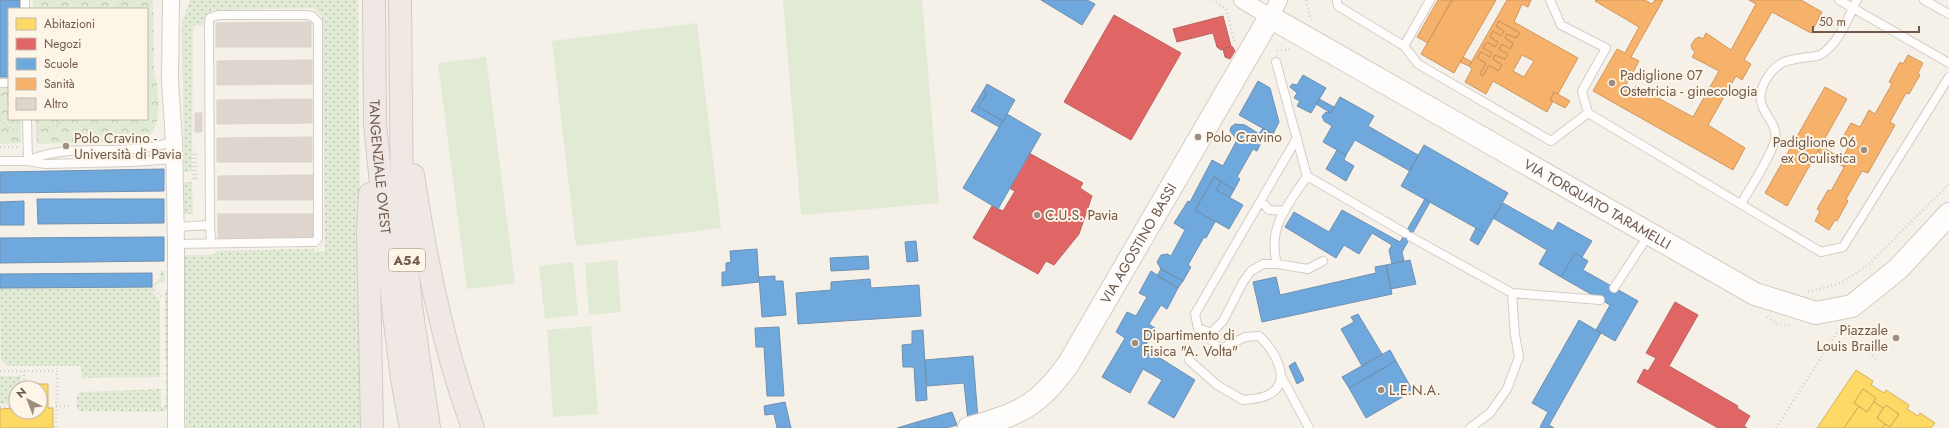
<svg xmlns="http://www.w3.org/2000/svg" width="1949" height="428" viewBox="0 0 1949 428" font-family="Jost,sans-serif">
<style>
.grass{fill:url(#grass-dots)}
.park{fill:url(#park-crowns)}
.garden{fill:#e1ead4}
.homes{fill:#ffd966;stroke:#d4b35e}
.shops{fill:#e06666;stroke:#be625e}
.schools{fill:#6fa8dc;stroke:#6f90b0}
.health{fill:#f6b26b;stroke:#ce9761;fill-rule:evenodd}
.building{fill:#ded6ce;stroke:#ddd3cb}
.lines{fill:none;stroke-linecap:round;stroke-linejoin:round}
.lane-casing{stroke:#d3cdc6;stroke-width:10}
.street-casing{stroke:#d3cdc6;stroke-width:18}
.secondary-casing{stroke:#d4ccc4;stroke-width:24}
.highway-casing{stroke:#d3cbc5;stroke-width:24}
.path{stroke:#d6cfca;stroke-width:2.5;stroke-dasharray:1 3;stroke-linecap:butt}
.lane{stroke:#fefdfc;stroke-width:8}
.street{stroke:#fefdfc;stroke-width:16}
.secondary{stroke:#fefdfc;stroke-width:22}
.highway{stroke:#f0e8e4;stroke-width:22}
.poi-dot{fill:#9e8e82;stroke:#fdf5e8;stroke-width:1.5}
.labels{text-anchor:middle;stroke-width:4;stroke-linejoin:round;paint-order:stroke}
.shield{fill:#fdf5e8;stroke:#9a887a;stroke-width:1}
.shield-label{font-size:13px;font-weight:bold;fill:#6f594b}
.poi-label{font-size:14px;fill:#6f594b;stroke:#fdf5e8;text-anchor:start}
.street-label{font-size:14px;fill:#6f594b;stroke:#fdf5e8}
</style>
<defs>
<pattern id="grass-dots" width="8" height="8" patternUnits="userSpaceOnUse"><rect width="8" height="8" fill="#e1ead4"/><path d="M2 2h.1M6 6h.1" fill="none" stroke="#bbc1ae" stroke-width="1.8" stroke-linecap="round"/></pattern>
<pattern id="park-crowns" width="20" height="18" patternUnits="userSpaceOnUse"><rect width="20" height="18" fill="#e1ead4"/><path d="M2 6a3 3 0 1 1 6 0M12 15a3 3 0 1 1 6 0" fill="none" stroke="#bbc1ae"/></pattern>
</defs>
<rect width="100%" height="100%" fill="#f5f0e8"/>
<path class="grass" d="M190 0H358L361 360 364 428H186L184 255H213L218 251 314 249V252L325 251 322 16 315 9 310 8 213 10 205 17 203 25 193 26 192 171 184 172 182 22Z
M183 182H192L193 214H184Z
M160 271H165V281L160 282 154 287 153 293 160 300V377L82 378 81 366H7L1 360 0 287 152 285 160 279Z
M165 290H169L168 409 161 412 80 411 77 409V394L81 392 161 389V409L166 405Z
M0 376H21V388H16V404H0Z"/>
<path class="park" d="M33 0H153L154 72C158 84 161 116 155 128 152 135 145 138 138 141L37 144 35 119H147V9H33Z
M0 88H9V119H21V143L0 144Z"/>
<path class="garden" d="M783 0H922L939 203 801 215Z
M697 23 721 228 576 246 552 41Z
M486 57 515 283 467 289 438 63Z
M617 260 621 312 589 315 585 263Z
M573 262 578 315 545 319 539 266Z
M591 326 598 414 553 417 547 330Z"/>
<path class="homes" d="M1856 370 1873 381 1871 385 1884 393 1886 390 1909 405 1907 409 1918 416 1920 413 1935 423 1931 428H1882L1885 424 1890 427 1899 414 1886 405 1883 408 1874 402 1876 398 1863 389 1854 403 1859 406 1844 428H1817Z
M27 384H48V408H53V428H0V409L16 408V412H40V388H27Z
M1863 389 1876 398 1867 412 1854 403Z
M1874 402 1883 408 1877 418 1885 424 1882 428H1844L1859 406 1867 412Z
M1886 405 1899 414 1890 427 1877 418Z"/>
<path class="shops" d="M1114 15 1181 53 1131 140 1064 102Z
M1223 16 1231 46 1221 50 1217 47 1213 33 1177 42 1173 29Z
M1232 46 1235 51 1230 59 1225 57 1223 49Z
M1029 153 1083 183 1080 188 1092 196 1079 234 1054 265 1046 261 1038 274 973 238 992 206 1003 211 1015 191 1009 188Z
M1675 302 1698 315 1669 366 1738 406 1737 408 1750 416 1744 426 1747 428H1718L1637 382 1644 369 1648 371 1656 358 1646 353Z"/>
<path class="schools" d="M0 0H20V9H9V77H0Z
M1041 0H1087L1095 4 1082 25Z
M1303 75 1326 88 1311 113 1297 106 1300 101 1294 98 1297 93 1290 87 1292 84 1297 85Z
M1258 81 1270 88 1279 122 1273 134 1239 115Z
M987 84 1015 100 1003 121 978 107 987 93 983 91Z
M983 91 987 93 978 107 1003 121 999 127 971 111Z
M1340 97 1374 116 1368 126 1418 155 1410 171 1355 140 1346 155 1323 142 1332 126 1324 121 1322 116 1326 112 1331 113Z
M1319 99 1334 107 1331 113 1316 104Z
M1007 114 1041 134 998 209 963 188Z
M1235 124 1245 125 1264 137 1257 151 1253 149 1237 177 1240 179 1234 190 1214 177 1195 210 1215 222 1206 238 1204 237 1188 265 1191 267 1183 281 1161 269 1157 262 1161 255 1167 254 1171 256 1185 230 1174 223 1188 201 1190 202 1212 160 1223 166 1237 140 1230 131 1231 127Z
M1263 128 1273 134 1269 140 1259 134Z
M1424 145 1508 193 1485 233 1401 186Z
M1337 150 1346 155 1344 160 1354 166 1346 181 1326 169Z
M164 169V191L0 193V172Z
M1214 177 1221 181 1216 190 1243 205 1229 229 1195 210Z
M1221 181 1234 190 1230 197 1216 190Z
M37 199H164V223L38 224Z
M1425 199 1430 202 1402 252 1404 261 1392 264 1389 250 1392 245 1372 233 1359 254 1344 245 1336 258 1285 227 1294 212 1329 232 1342 210 1400 242Z
M24 201V225H0V202Z
M1503 203 1553 231 1558 222 1592 241 1582 257 1575 253 1561 277 1539 264 1547 250 1493 218Z
M1476 228 1485 233 1478 245 1470 240Z
M164 237V261L0 263V238Z
M916 241 918 261 907 262 905 242Z
M757 249 759 282 722 286V272H726V263L731 262 730 251Z
M1575 253 1588 261 1583 270 1638 301 1615 341 1596 330 1610 305 1561 277Z
M868 256 869 269 831 271 830 258Z
M1410 260 1416 284 1391 289 1386 265Z
M1386 265 1392 294 1262 322 1253 282 1276 277 1280 295 1376 273 1375 267Z
M1161 269 1183 281 1178 288 1157 276Z
M1151 271 1178 288 1167 309 1161 305 1149 324 1155 328 1144 348 1195 380 1174 418 1148 403 1162 380 1143 369 1130 393 1102 377 1125 338 1116 332 1127 312 1136 316 1147 297 1139 293Z
M152 273V287L0 288V274Z
M775 276V281H783L786 315 762 317 759 277Z
M870 279 871 288 919 285 921 316 798 324 796 293 831 290V282Z
M1358 314 1382 354 1362 366 1341 329 1354 322 1351 317Z
M1579 320 1601 333 1549 425 1554 428H1542L1540 427 1548 412 1532 403Z
M779 327 784 396H767L764 347H756L755 328Z
M923 330 927 400 916 401 914 367H903L902 345 912 344V331Z
M1390 350 1396 361 1349 388 1342 377Z
M973 356 978 419 968 421 964 383 927 386 925 360Z
M1396 361 1413 391 1366 418 1349 388Z
M1295 362 1304 380 1297 384 1289 366Z
M785 402 791 428H777L774 414 765 415 764 406Z
M952 412 957 425 946 428H919L917 422Z
M917 422 919 428H897Z"/>
<path class="health" d="M1438 0H1452L1428 43 1417 37Z
M1452 0H1496L1454 73 1421 54Z
M1507 0H1531L1528 7 1522 4 1514 22 1578 58 1558 94 1554 92 1550 100 1553 101 1547 112 1493 81 1486 94 1465 82 1472 69 1469 66ZM1499 21 1520 33 1516 38 1507 34 1505 38 1513 43 1510 49 1502 44 1499 49 1508 54 1505 59 1495 55 1493 59 1502 65 1498 71 1489 65 1483 76 1480 74 1486 63 1477 58 1481 52 1490 57 1492 53 1483 48 1487 42 1495 47 1498 42 1490 37 1493 31 1501 36 1504 31 1496 26ZM1522 55 1534 61 1524 77 1513 71Z
M1596 0H1645L1652 4 1655 0H1663L1631 57 1639 61 1624 89 1632 93 1636 86 1693 117 1719 71 1692 57 1695 52 1692 49 1691 45 1695 39 1699 37 1703 39 1706 33 1731 50 1756 4 1749 0H1801L1822 12 1811 33 1772 12 1744 60 1751 64 1742 80 1736 76 1708 125 1745 148 1733 170 1593 91 1617 49 1625 53 1639 27 1595 1Z
M1499 21 1520 33 1516 38 1507 34 1505 38 1513 43 1510 49 1502 44 1499 49 1508 54 1505 59 1495 55 1493 59 1502 65 1498 71 1489 65 1483 76 1480 74 1486 63 1477 58 1481 52 1490 57 1492 53 1483 48 1487 42 1495 47 1498 42 1490 37 1493 31 1501 36 1504 31 1496 26Z
M1908 55 1923 63 1918 73 1920 75 1909 94 1906 93 1890 122 1895 125 1868 173 1862 171 1846 199 1848 201 1837 221 1835 220 1829 230 1815 221 1820 211 1817 209 1828 190 1831 191 1847 162 1842 159 1851 142 1843 137 1851 123 1860 127 1869 110 1875 114 1892 84 1889 82 1900 62 1903 64Z
M1463 57 1472 62 1469 66 1460 62Z
M1825 87 1847 99 1787 206 1765 193Z
M1554 92 1570 101 1565 108 1550 100Z
M1821 146 1847 162 1844 167 1818 152Z"/>
<path class="building" d="M311 22V47H216V23Z
M312 60V84L217 85V61Z
M312 99V123L217 124V100Z
M195 113H202V132H195Z
M312 137V162H217V138Z
M313 175V200H218V176Z
M218 214H313V238L218 239Z"/>
<g class="lines">
<defs>
<path id="lane" d="M25 0V9
M1337 0 1338 6 1404 46 1430 0
M1550 0 1561 25 1606 48 1582 91 1588 113 1821 252 1843 247 1949 77
M1839 0 1949 63
M1924 0 1949 14
M1404 46 1418 64 1551 141 1588 113
M1276 62 1307 176 1405 233
M0 83H9
M27 119 28 161
M1297 138 1195 314 1198 328 1211 333 1223 321 1243 282 1251 271 1263 264H1277L1308 269 1323 261
M29 160C64 146 95 152 132 149 146 149 161 145 174 142
M0 161H28L45 164 131 162 175 159
M1261 201 1269 210 1285 211
M1741 204C1751 186 1770 159 1775 140 1780 117 1747 110 1767 78 1778 60 1789 60 1808 57 1811 57 1817 56 1820 55 1838 45 1848 18 1857 0
M210 225 211 243
M176 227 210 225 209 21 210 18 218 15H307L312 16 318 22V238L315 242H310L176 244
M1411 237 1512 293 1600 300
M1277 264C1267 226 1288 206 1307 176
M1614 288 1642 245
M1189 360 1217 385 1243 400C1251 399 1260 399 1268 395 1295 382 1273 349 1259 336L1245 337 1225 347 1218 348 1212 341 1211 333
M1281 376 1309 428
M1470 428 1490 413 1507 389 1519 357 1515 335 1512 293"/>
<path id="street" d="M171 0 170 81 174 142 176 244V428
M1242 0 1270 17 1279 0"/>
<g id="secondary">
<path id="s1" d="M969 428C1018 415 1039 406 1069 363L1270 17 1755 294 1816 313 1852 306 1898 269 1949 214"/>
</g>
<g id="highway">
<path id="s2" d="M374 0 375 123 393 306 402 379 411 428"/>
<path d="M400 0 402 214 411 306 429 428"/>
<path d="M413 175C426 260 443 347 473 428"/>
<path d="M370 194 368 231 372 428"/>
</g>
</defs>
<use href="#lane" class="lane-casing"/>
<use href="#street" class="street-casing"/>
<use href="#secondary" class="secondary-casing"/>
<use href="#highway" class="highway-casing"/>
<path class="path" d="M1213 0 1226 9 1235 43
M1306 0 1311 20
M114 9 123 0
M1277 51 1290 49
M0 120 9 128 18 131
M37 131 58 125 66 119
M0 147H18
M196 179V152H193V179L199 178
M155 290 162 297
M1808 292 1841 283 1868 265 1949 184
M1767 317 1779 325H1792
M0 371H57L56 428
M24 388V371
M56 406H70
M0 407 16 406
M1776 428 1841 326 1877 360"/>
<use href="#lane" class="lane"/>
<use href="#street" class="street"/>
<use href="#secondary" class="secondary"/>
<use href="#highway" class="highway"/>
</g>
<g class="poi-dot">
<circle cx="1612" cy="83" r="4"/>
<circle cx="1198" cy="137" r="4"/>
<circle cx="66" cy="146" r="4"/>
<circle cx="1864" cy="150" r="4"/>
<circle cx="1037" cy="215" r="4"/>
<circle cx="1896" cy="338" r="4"/>
<circle cx="1135" cy="343" r="4"/>
<circle cx="1381" cy="390" r="4"/>
</g>
<g class="labels">
<rect class="shield" x="389" y="249" width="36" height="22" rx="3"/>
<g class="shield-label">
<text x="407" y="265">A54</text>
</g>
<g class="poi-label">
<text x="1620" y="80">Padiglione 07<tspan x="1620" dy="16">Ostetricia - ginecologia</tspan></text>
<text x="1206" y="142">Polo Cravino</text>
<text x="74" y="143">Polo Cravino -<tspan x="74" dy="16">Università di Pavia</tspan></text>
<text x="1856" y="147" text-anchor="end">Padiglione 06<tspan x="1856" dy="16">ex Oculistica</tspan></text>
<text x="1045" y="220">C.U.S. Pavia</text>
<text x="1888" y="335" text-anchor="end">Piazzale<tspan x="1888" dy="16">Louis Braille</tspan></text>
<text x="1143" y="340">Dipartimento di<tspan x="1143" dy="16">Fisica "A. Volta"</tspan></text>
<text x="1389" y="395">L.E.N.A.</text>
</g>
<g class="street-label">
<text dy="5" stroke="none"><textPath href="#s2" startOffset="167">TANGENZIALE OVEST</textPath></text>
<text dy="5" stroke="none"><textPath href="#s1" startOffset="900">VIA TORQUATO TARAMELLI</textPath></text>
<text dy="5" stroke="none"><textPath href="#s1" startOffset="261">VIA AGOSTINO BASSI</textPath></text>
</g>
</g>
<rect x="8" y="8" width="140" height="112" fill="#fdf5e8" stroke="#c4b7a9"/>
<rect x="16" y="18" width="20" height="12" fill="#ffd966" stroke="#c4b7a9"/>
<text x="44" y="28" font-size="12" fill="#6f594b">Abitazioni</text>
<rect x="16" y="38" width="20" height="12" fill="#e06666" stroke="#c4b7a9"/>
<text x="44" y="48" font-size="12" fill="#6f594b">Negozi</text>
<rect x="16" y="58" width="20" height="12" fill="#6fa8dc" stroke="#c4b7a9"/>
<text x="44" y="68" font-size="12" fill="#6f594b">Scuole</text>
<rect x="16" y="78" width="20" height="12" fill="#f6b26b" stroke="#c4b7a9"/>
<text x="44" y="88" font-size="12" fill="#6f594b">Sanità</text>
<rect x="16" y="98" width="20" height="12" fill="#ded6ce" stroke="#c4b7a9"/>
<text x="44" y="108" font-size="12" fill="#6f594b">Altro</text>
<g transform="translate(28 400) rotate(318)"><circle r="19" fill="#fdf5e8" stroke="#c4b7a9"/>
<path d="M0-3L7 15L0 10L-7 15Z" fill="#9e8e82"/>
<text y="-6" font-size="11" font-weight="bold" text-anchor="middle" fill="#6f594b">N</text>
</g>
<path d="M1813 26v6h106v-6" fill="none" stroke="#6f594b" stroke-width="2"/>
<text x="1819" y="26" font-size="12" fill="#6f594b" stroke="#fdf5e8" stroke-width="3" paint-order="stroke">50 m</text>
</svg>
